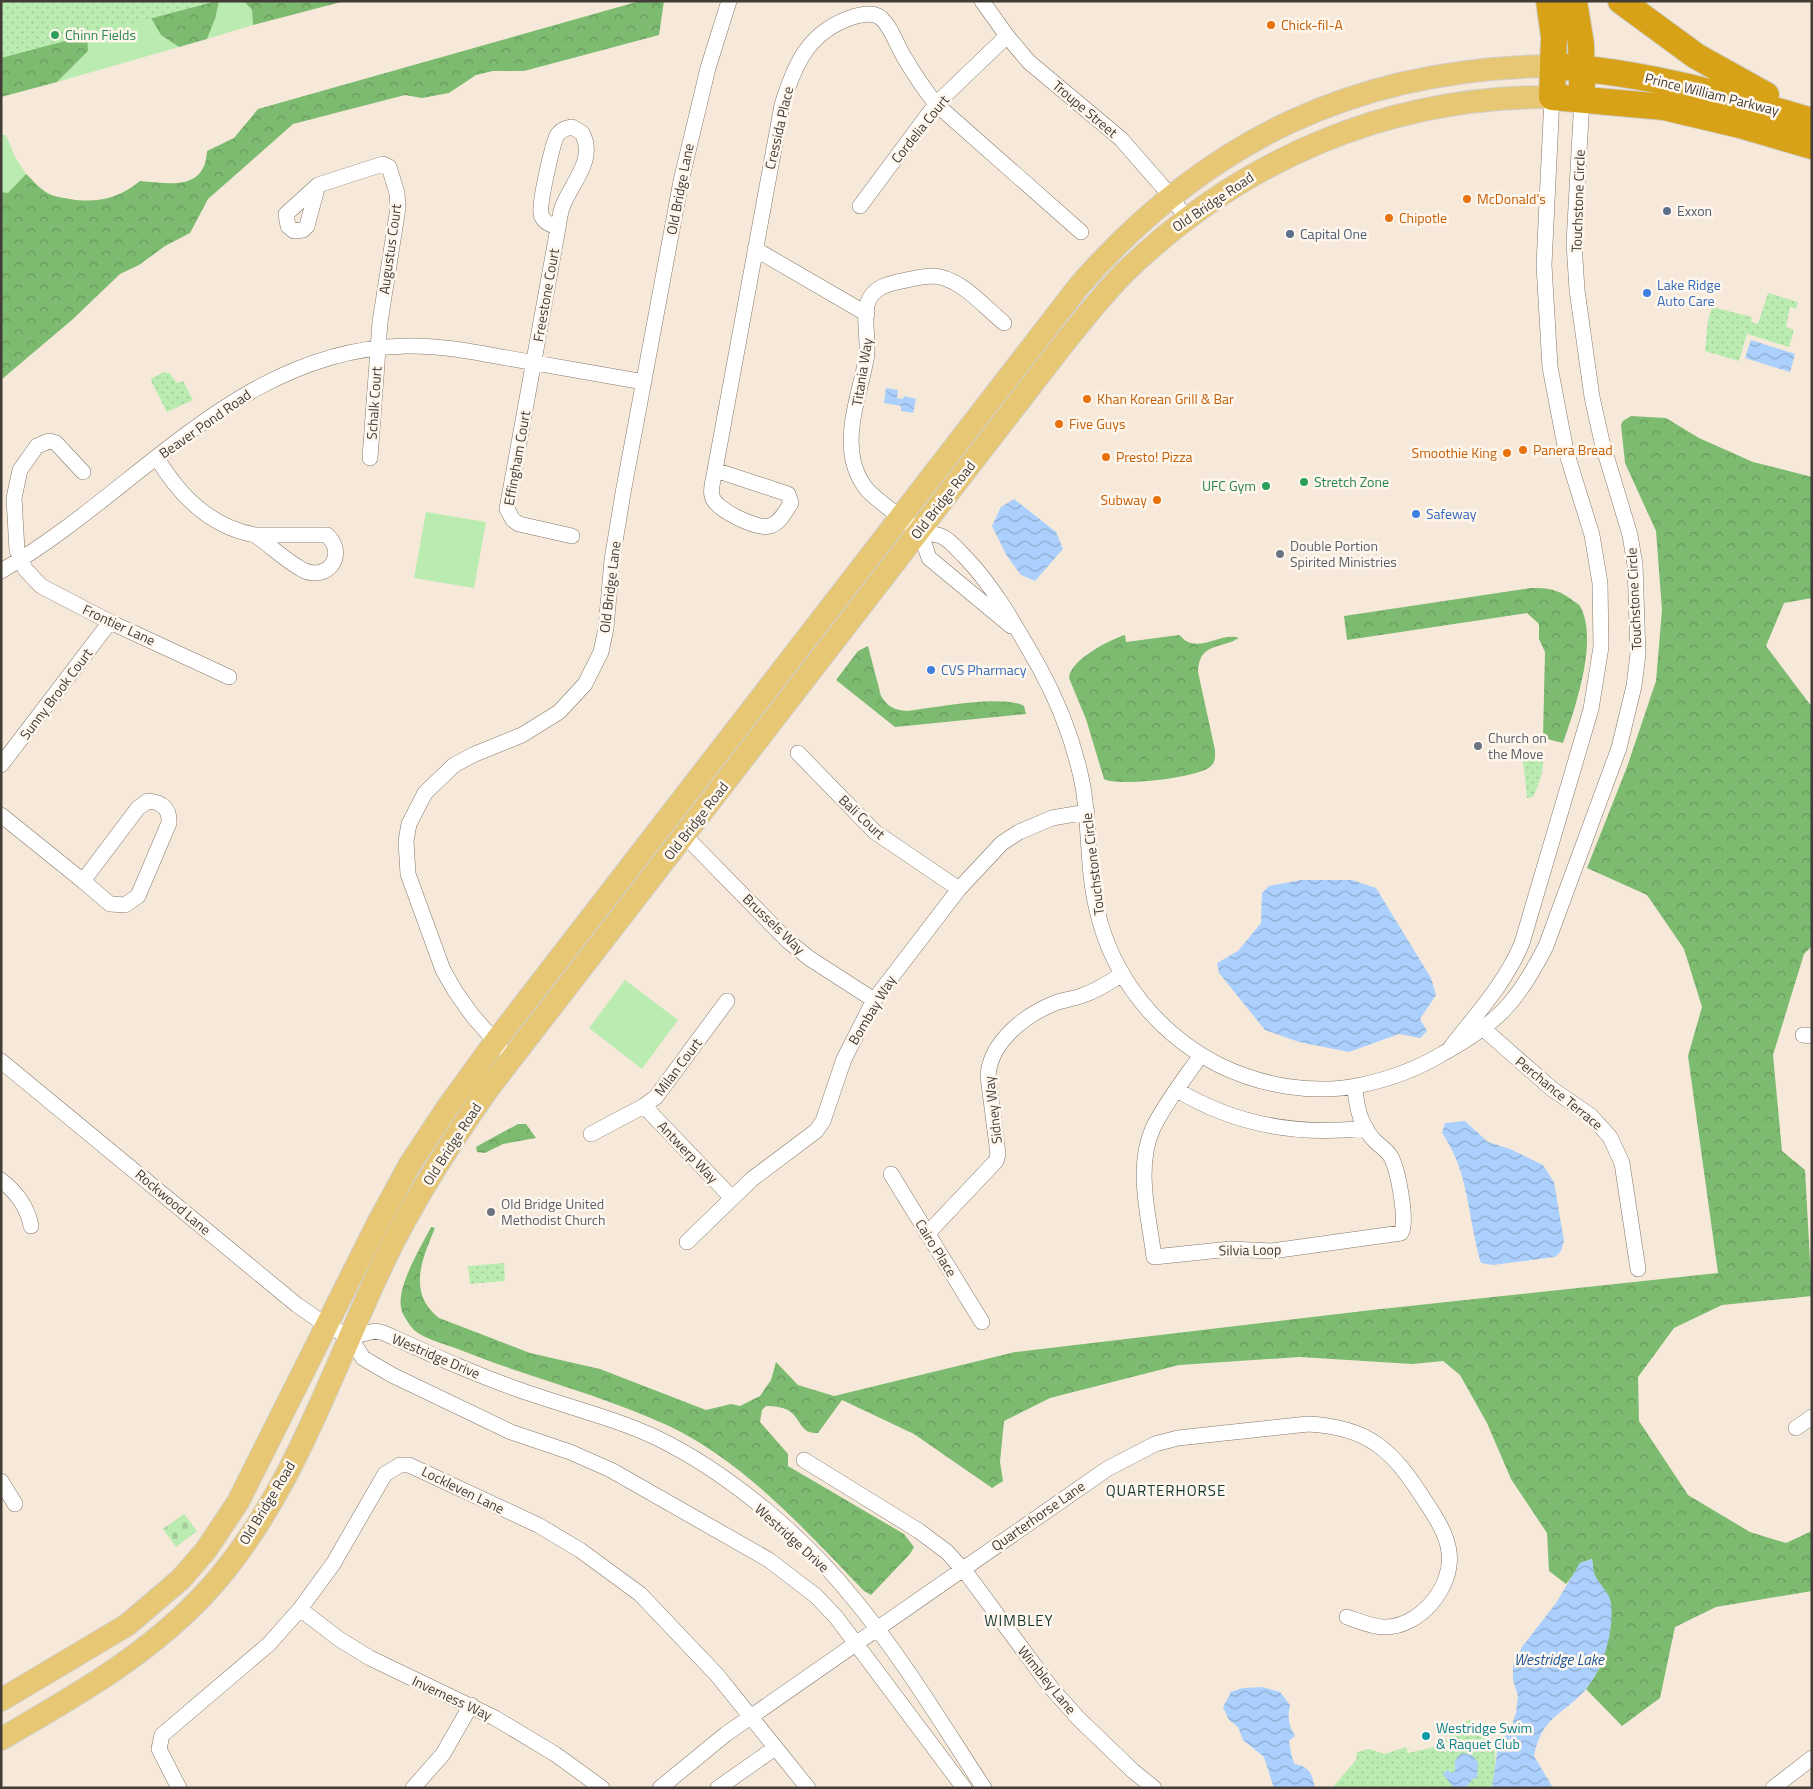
<svg xmlns="http://www.w3.org/2000/svg" width="1813" height="1789" viewBox="0 0 1813 1789" font-family="'Titillium Web',sans-serif">
<style>
.grass{fill:#baebb0}
.forest{fill:url(#forest-crowns)}
.cemetery{fill:url(#cemetery-stones)}
.park{fill:url(#park-dots)}
.water{fill:url(#water-waves)}
.lines{fill:none;stroke-linecap:round;stroke-linejoin:round}
.street-casing{stroke:#83786b;stroke-width:16}
.primary-casing{stroke:#d1d0cf;stroke-width:24}
.highway-casing{stroke:#d1d0cf;stroke-width:28}
.street{stroke:#fff;stroke-width:15}
.primary{stroke:#e7c774;stroke-width:22}
.highway{stroke:#d7a217;stroke-width:26}
.food-dot{fill:#e8710a;stroke:#fff7ee;stroke-width:2}
.leisure-dot{fill:#2e9e5b;stroke:#fff7ee;stroke-width:2}
.service-dot{fill:#5c6f8a;stroke:#fff7ee;stroke-width:2}
.shop-dot{fill:#3f7fe0;stroke:#fff7ee;stroke-width:2}
.worship-dot{fill:#6b7280;stroke:#fff7ee;stroke-width:2}
.culture-dot{fill:#0f9aa8;stroke:#fff7ee;stroke-width:2}
.labels{text-anchor:middle;stroke-width:5;stroke-linejoin:round;paint-order:stroke}
.food-label{font-size:14px;fill:#c56008;stroke:#fff7ee;text-anchor:start}
.leisure-label{font-size:14px;fill:#27864d;stroke:#fff7ee;text-anchor:start}
.street-label{font-size:14px;fill:#413c36;stroke:#fff7ee}
.service-label{font-size:14px;fill:#4e5e75;stroke:#fff7ee;text-anchor:start}
.shop-label{font-size:14px;fill:#366cbe;stroke:#fff7ee;text-anchor:start}
.worship-label{font-size:14px;fill:#5b616d;stroke:#fff7ee;text-anchor:start}
.culture-label{font-size:14px;fill:#0d838f;stroke:#fff7ee;text-anchor:start}
.neighbourhood-label{font-size:15px;letter-spacing:1px;fill:#143734;stroke:#fff7ee}
.water-label{font-size:15px;font-style:italic;fill:#1a5697;stroke:#fff7ee}
</style>
<defs>
<pattern id="forest-crowns" width="20" height="18" patternUnits="userSpaceOnUse" patternTransform="scale(1.25)"><rect width="20" height="18" fill="#7dbb70"/><path d="M2 6a3 3 0 1 1 6 0M12 15a3 3 0 1 1 6 0" fill="none" stroke="#68995d"/></pattern>
<pattern id="cemetery-stones" width="16" height="16" patternUnits="userSpaceOnUse" patternTransform="scale(1.25)"><rect width="16" height="16" fill="#baebb0"/><path d="M2 7V4a2 2 0 0 1 4 0v3zM10 15v-3a2 2 0 0 1 4 0v3z" fill="#a1ca98"/></pattern>
<pattern id="park-dots" width="8" height="8" patternUnits="userSpaceOnUse" patternTransform="scale(1.25)"><rect width="8" height="8" fill="#baebb0"/><path d="M2 2h.1M6 6h.1" fill="none" stroke="#a1ca98" stroke-width="1.8" stroke-linecap="round"/></pattern>
<pattern id="water-waves" width="16" height="10" patternUnits="userSpaceOnUse" patternTransform="scale(1.25)"><rect width="16" height="10" fill="#acd0fd"/><path d="M0 5q4-4 8 0t8 0" fill="none" stroke="#8eaace"/></pattern>
</defs>
<rect width="100%" height="100%" fill="#f6e9da"/>
<path class="grass" d="M1 1H244L252 10 253 25 207 39 215 19 161 35 179 47 57 82 88 51Z
M1 135H6L15 157 26 174 8 193 1 192Z
M426 512 486 522 474 588 414 578Z
M625 980 678 1020 642 1069 589 1028Z"/>
<path class="forest" d="M160 1H219L215 19 207 39 179 47 161 35 150 16Z
M244 1H345L253 25 252 10Z
M640 1H664L659 35 524 71H493L476 75 449 93 422 98 405 95 293 124 208 199 190 233 165 246 139 265 120 274 73 319 1 380V192L8 193 26 174C32 179 37 186 43 190 49 195 57 197 64 198 93 204 117 200 140 181 168 183 205 192 207 151L234 138 258 109Z
M87 35 88 51 57 82 1 97V47Z
M1631 416 1666 418 1699 438 1753 462 1812 477V598L1784 603 1766 646 1812 707V946L1804 954 1773 1055 1782 1151 1805 1170 1812 1296 1722 1305 1674 1328 1638 1377 1639 1421 1688 1495 1750 1532 1786 1543 1812 1531V1591L1716 1607 1675 1627 1660 1698 1622 1726 1586 1689 1601 1666 1592 1559 1580 1563 1577 1570 1566 1584 1549 1571 1547 1533 1511 1479 1487 1423 1460 1375 1443 1361 1412 1364 1300 1357 1179 1365 1050 1398 1004 1421 1000 1462 1003 1481 992 1488 914 1434 842 1400 818 1433C802 1434 801 1422 793 1414 787 1407 775 1406 766 1406L762 1410 760 1422 788 1454V1466L904 1534 914 1547 910 1554 871 1595 864 1591C806 1531 746 1463 669 1426 603 1395 530 1378 463 1351 448 1345 426 1340 414 1330 410 1326 406 1319 403 1314 392 1293 421 1247 431 1227L435 1228C422 1259 407 1293 439 1318L530 1353 600 1369 706 1410 731 1404 740 1406 760 1396 771 1380 776 1362 798 1385 834 1396 1015 1352 1372 1310 1718 1273 1688 1056 1702 1007 1684 949 1647 895 1587 868 1627 767 1656 681 1662 610 1656 531 1625 463 1621 425 1623 421Z
M1531 588C1548 588 1557 589 1571 599 1574 602 1578 603 1580 606 1599 640 1575 708 1563 743L1543 738 1545 652 1539 639V624L1527 613 1347 640 1344 616Z
M1125 635 1126 642 1179 635C1182 637 1185 641 1188 642 1204 649 1224 632 1239 638 1221 649 1199 642 1198 672L1215 750C1215 755 1216 760 1212 765 1203 778 1115 787 1104 779L1086 719 1069 678C1070 660 1109 640 1125 635Z
M868 646 881 696C888 707 894 710 907 711 933 708 1003 694 1024 706L1026 714 895 727 836 680 858 651Z
M518 1124H526L536 1138 503 1144 485 1153 477 1152 476 1147 481 1144Z"/>
<path class="cemetery" d="M184 1514 197 1531 176 1547 163 1529Z"/>
<path class="park" d="M1 1H217L1 58Z
M1768 293 1798 302 1796 309 1790 307 1786 327 1794 330 1789 347 1747 334 1739 361 1705 351 1708 320 1712 307 1752 317 1751 322 1758 324Z
M164 372 169 373 177 383 183 381 193 400 167 412 151 381 152 378Z
M1542 755C1545 771 1539 783 1533 797L1527 798 1523 759Z
M504 1263 505 1281 470 1284 468 1266Z
M1470 1720C1501 1744 1497 1752 1492 1788H1332L1356 1760 1357 1752 1369 1749 1385 1754 1406 1747 1408 1753 1443 1745 1442 1741 1450 1739 1447 1727Z"/>
<path class="water" d="M1751 340 1795 354 1790 372 1745 358Z
M886 388 898 390 897 398 903 399 904 396 916 399 913 413 901 411V406L884 403Z
M1014 499 1056 532 1063 549 1035 581 1021 575 1007 556 992 526 1001 507Z
M1301 880H1352L1376 888 1431 978 1436 995 1420 1019 1427 1031 1420 1038 1399 1034 1349 1052 1299 1042 1265 1030 1219 973 1217 963 1238 951 1261 923 1262 893 1269 886Z
M1465 1121 1488 1142 1510 1149 1543 1165 1554 1182 1564 1241 1561 1251 1555 1257 1493 1265 1481 1263C1467 1217 1470 1173 1442 1133L1445 1123Z
M1592 1559C1593 1564 1593 1572 1596 1577 1600 1585 1610 1594 1611 1603 1614 1631 1604 1668 1586 1689 1563 1716 1542 1715 1534 1756L1553 1788H1492L1497 1753 1495 1747 1501 1739 1509 1733 1516 1713 1518 1696 1513 1680V1665L1522 1647 1556 1603 1580 1563Z
M1262 1687 1280 1692 1290 1705C1287 1718 1289 1725 1295 1736L1289 1741 1292 1758 1295 1764C1310 1767 1312 1774 1315 1788H1274L1264 1757 1243 1740 1238 1727 1229 1720 1223 1707 1231 1692 1243 1688Z
M1470 1753 1478 1762 1477 1778 1472 1779C1469 1788 1461 1789 1452 1786L1443 1774 1447 1770 1452 1773 1455 1771V1761L1460 1754Z"/>
<g class="lines">
<defs>
<path id="street" d="M982 1 1007 36 1029 62 1121 139 1162 186 1187 218
M572 127 582 133C597 160 570 184 562 208 560 214 559 221 558 228 550 224 542 222 541 213 539 204 553 140 558 134 562 129 566 128 572 127Z
M318 185 383 164 389 167 397 193 398 208 380 322 370 458
M318 185 307 226 303 230 294 231 288 226 286 214Z
M860 206 936 104 1007 36
M558 228 507 509 513 520 519 524 572 536
M755 249 867 314
M1004 323C984 307 960 277 933 276 921 276 908 280 897 282 884 285 873 289 868 302 862 319 870 341 866 360 860 391 846 428 853 460 855 469 859 479 865 487 871 496 912 527 922 531 929 534 937 534 943 537 951 541 958 550 965 557 995 588 1016 627 1038 665 1059 703 1075 744 1083 787 1090 828 1087 870 1097 910 1112 977 1158 1034 1219 1065 1262 1086 1314 1095 1361 1085 1390 1079 1417 1069 1442 1054 1498 1023 1517 1003 1546 946L1619 748 1634 686 1638 654 1635 565 1630 535 1602 442 1592 397 1577 290 1574 243 1582 98
M157 458C179 495 211 527 255 535
M715 470 782 105C795 63 809 30 856 16 864 14 874 12 881 18 892 28 896 44 904 57 914 74 924 89 936 104L1081 232
M715 470 788 494 791 503C785 512 780 523 770 526 758 530 715 510 712 496 710 488 714 478 715 470Z
M83 472 56 443 49 441 37 446 20 470 14 498 17 550 25 569 41 586 110 622 229 677
M920 531 929 558 1011 626
M255 535H327C348 555 327 582 303 570 286 561 271 546 255 535Z
M1 571C136 494 238 349 406 346 440 345 474 352 507 358 553 366 598 374 644 382
M798 753 875 832 959 889
M1 765 110 622
M148 801C162 802 170 809 169 823L138 896 125 905 110 904 83 881 138 808Z
M1 815 83 881
M684 835 788 941 809 958 874 1000
M1478 1024 1552 1089 1591 1116 1610 1137 1622 1163 1638 1269
M1803 1035 1812 1036
M500 1047 472 1015 455 991 443 970 408 874 406 841 409 824 425 793 454 765 475 754 522 735 559 712 585 684 601 652 606 628 612 560 623 493 681 181 708 68 729 1
M1451 1047C1477 1013 1505 984 1522 943L1591 709 1601 647 1600 583 1592 535 1566 451 1550 367 1544 265 1552 97
M1201 1055C1185 1078 1165 1103 1153 1128 1135 1168 1149 1216 1154 1257L1230 1249 1272 1251 1401 1233C1408 1222 1398 1170 1391 1157 1387 1150 1380 1146 1375 1141 1361 1127 1356 1106 1355 1087
M1 1061 297 1305 326 1325 350 1337
M1177 1090C1235 1125 1299 1136 1366 1128
M644 1106 732 1198
M591 1134 644 1106 656 1097 727 1001
M891 1174 982 1322
M1 1180C17 1193 27 1206 31 1226
M927 1234 996 1161 998 1154 988 1076C990 1042 1025 1015 1055 1003 1063 1000 1072 999 1081 996 1096 991 1109 983 1122 974
M687 1242 752 1179 816 1131 823 1121 844 1059 874 1000 959 889 1002 843 1019 832 1052 818 1087 812
M350 1337 375 1331 384 1333C428 1353 471 1373 517 1389 564 1406 612 1417 657 1438 729 1473 803 1536 853 1598 902 1657 942 1724 984 1788
M350 1337 363 1358 392 1375 511 1432 570 1452 611 1470 769 1560 816 1596 836 1617 964 1788
M1796 1428 1812 1417
M804 1460 919 1531 947 1552 967 1574 1052 1689 1079 1719 1133 1771 1154 1788
M1 1481 15 1504
M300 1609 339 1639 370 1658 495 1718 555 1754 602 1788
M179 1788 159 1749 162 1735 269 1644 300 1609 333 1564 385 1474 400 1465H409L538 1525 580 1550 640 1594 717 1675 808 1788
M413 1788 443 1754 471 1705
M660 1788 726 1734 1107 1469 1155 1444 1178 1438 1308 1424C1370 1427 1393 1451 1425 1501 1435 1516 1447 1534 1449 1552 1454 1587 1419 1628 1384 1627 1372 1627 1359 1621 1347 1617
M718 1788 775 1748
M1773 1788 1812 1758"/>
<path id="primary" d="M1 1700 127 1625 181 1579 206 1550 238 1502 378 1223 410 1164 447 1108 495 1042 1079 286C1207 139 1358 68 1553 66
M1 1739C75 1696 152 1653 210 1588 294 1494 332 1368 386 1257 415 1197 450 1143 488 1089L1061 347C1082 321 1102 295 1125 272 1242 159 1388 96 1552 97"/>
<path id="highway" d="M1549 1 1554 37 1552 97 1664 107 1740 125 1812 146
M1574 1 1581 44 1582 85
M1621 1 1696 56 1766 95
M1553 66C1644 72 1725 95 1812 121"/>
</defs>
<use href="#street" class="street-casing"/>
<use href="#primary" class="primary-casing"/>
<use href="#highway" class="highway-casing"/>
<use href="#street" class="street"/>
<use href="#primary" class="primary"/>
<use href="#highway" class="highway"/>
</g>
<g class="food-dot">
<circle cx="1271" cy="25" r="5"/>
<circle cx="1467" cy="199" r="5"/>
<circle cx="1389" cy="218" r="5"/>
<circle cx="1087" cy="399" r="5"/>
<circle cx="1059" cy="424" r="5"/>
<circle cx="1523" cy="450" r="5"/>
<circle cx="1507" cy="453" r="5"/>
<circle cx="1106" cy="457" r="5"/>
<circle cx="1157" cy="500" r="5"/>
</g>
<g class="leisure-dot">
<circle cx="55" cy="35" r="5"/>
<circle cx="1304" cy="482" r="5"/>
<circle cx="1266" cy="486" r="5"/>
</g>
<g class="service-dot">
<circle cx="1667" cy="211" r="5"/>
<circle cx="1290" cy="234" r="5"/>
</g>
<g class="shop-dot">
<circle cx="1647" cy="293" r="5"/>
<circle cx="1416" cy="514" r="5"/>
<circle cx="931" cy="670" r="5"/>
</g>
<g class="worship-dot">
<circle cx="1280" cy="554" r="5"/>
<circle cx="1478" cy="746" r="5"/>
<circle cx="491" cy="1212" r="5"/>
</g>
<circle class="culture-dot" cx="1426" cy="1736" r="5"/>
<g class="labels">
<g class="food-label">
<text x="1281" y="30">Chick-fil-A</text>
<text x="1477" y="204">McDonald's</text>
<text x="1399" y="223">Chipotle</text>
<text x="1097" y="404">Khan Korean Grill &amp; Bar</text>
<text x="1069" y="429">Five Guys</text>
<text x="1533" y="455">Panera Bread</text>
<text x="1497" y="458" text-anchor="end">Smoothie King</text>
<text x="1116" y="462">Presto! Pizza</text>
<text x="1147" y="505" text-anchor="end">Subway</text>
</g>
<g class="leisure-label">
<text x="65" y="40">Chinn Fields</text>
<text x="1314" y="487">Stretch Zone</text>
<text x="1256" y="491" text-anchor="end">UFC Gym</text>
</g>
<g class="street-label">
<text transform="translate(1712 94) rotate(14)" y="5">Prince William Parkway</text>
<text transform="translate(1085 109) rotate(40)" y="5">Troupe Street</text>
<text transform="translate(779 128) rotate(-77)" y="5">Cressida Place</text>
<text transform="translate(920 129) rotate(-51)" y="5">Cordelia Court</text>
<text transform="translate(680 189) rotate(-79)" y="5">Old Bridge Lane</text>
<text transform="translate(1578 201) rotate(-88)" y="5">Touchstone Circle</text>
<text transform="translate(1213 202) rotate(-34)" y="5">Old Bridge Road</text>
<text transform="translate(390 249) rotate(-82)" y="5">Augustus Court</text>
<text transform="translate(546 295) rotate(-80)" y="5">Freestone Court</text>
<text transform="translate(862 372) rotate(-81)" y="5">Titania Way</text>
<text transform="translate(374 403) rotate(-86)" y="5">Schalk Court</text>
<text transform="translate(205 424) rotate(-35)" y="5">Beaver Pond Road</text>
<text transform="translate(517 458) rotate(-80)" y="5">Effingham Court</text>
<text transform="translate(943 500) rotate(-52)" y="5">Old Bridge Road</text>
<text transform="translate(610 587) rotate(-83)" y="5">Old Bridge Lane</text>
<text transform="translate(1634 599) rotate(-93)" y="5">Touchstone Circle</text>
<text transform="translate(119 625) rotate(25)" y="5">Frontier Lane</text>
<text transform="translate(56 694) rotate(-53)" y="5">Sunny Brook Court</text>
<text transform="translate(862 817) rotate(43)" y="5">Bali Court</text>
<text transform="translate(696 821) rotate(-52)" y="5">Old Bridge Road</text>
<text transform="translate(1093 864) rotate(-97)" y="5">Touchstone Circle</text>
<text transform="translate(774 924) rotate(44)" y="5">Brussels Way</text>
<text transform="translate(872 1010) rotate(-59)" y="5">Bombay Way</text>
<text transform="translate(678 1067) rotate(-53)" y="5">Milan Court</text>
<text transform="translate(1559 1093) rotate(39)" y="5">Perchance Terrace</text>
<text transform="translate(993 1110) rotate(-97)" y="5">Sidney Way</text>
<text transform="translate(452 1144) rotate(-57)" y="5">Old Bridge Road</text>
<text transform="translate(688 1152) rotate(46)" y="5">Antwerp Way</text>
<text transform="translate(173 1202) rotate(40)" y="5">Rockwood Lane</text>
<text transform="translate(936 1248) rotate(58)" y="5">Cairo Place</text>
<text transform="translate(1250 1250) rotate(-1)" y="5">Silvia Loop</text>
<text transform="translate(436 1356) rotate(23)" y="5">Westridge Drive</text>
<text transform="translate(463 1490) rotate(26)" y="5">Lockleven Lane</text>
<text transform="translate(267 1503) rotate(-59)" y="5">Old Bridge Road</text>
<text transform="translate(1038 1516) rotate(-35)" y="5">Quarterhorse Lane</text>
<text transform="translate(792 1538) rotate(42)" y="5">Westridge Drive</text>
<text transform="translate(1047 1680) rotate(51)" y="5">Wimbley Lane</text>
<text transform="translate(452 1698) rotate(25)" y="5">Inverness Way</text>
</g>
<g class="service-label">
<text x="1677" y="216">Exxon</text>
<text x="1300" y="239">Capital One</text>
</g>
<g class="shop-label">
<text x="1657" y="290">Lake Ridge<tspan x="1657" dy="16">Auto Care</tspan></text>
<text x="1426" y="519">Safeway</text>
<text x="941" y="675">CVS Pharmacy</text>
</g>
<g class="worship-label">
<text x="1290" y="551">Double Portion<tspan x="1290" dy="16">Spirited Ministries</tspan></text>
<text x="1488" y="743">Church on<tspan x="1488" dy="16">the Move</tspan></text>
<text x="501" y="1209">Old Bridge United<tspan x="501" dy="16">Methodist Church</tspan></text>
</g>
<g class="culture-label">
<text x="1436" y="1733">Westridge Swim<tspan x="1436" dy="16">&amp; Raquet Club</tspan></text>
</g>
<g class="neighbourhood-label">
<text x="1166" y="1496">QUARTERHORSE</text>
<text x="1019" y="1626">WIMBLEY</text>
</g>
<g class="water-label">
<text x="1559" y="1665">Westridge Lake</text>
</g>
</g>
<rect width="1813" height="1789" fill="none" stroke="#413c36" stroke-width="5"/>
</svg>
